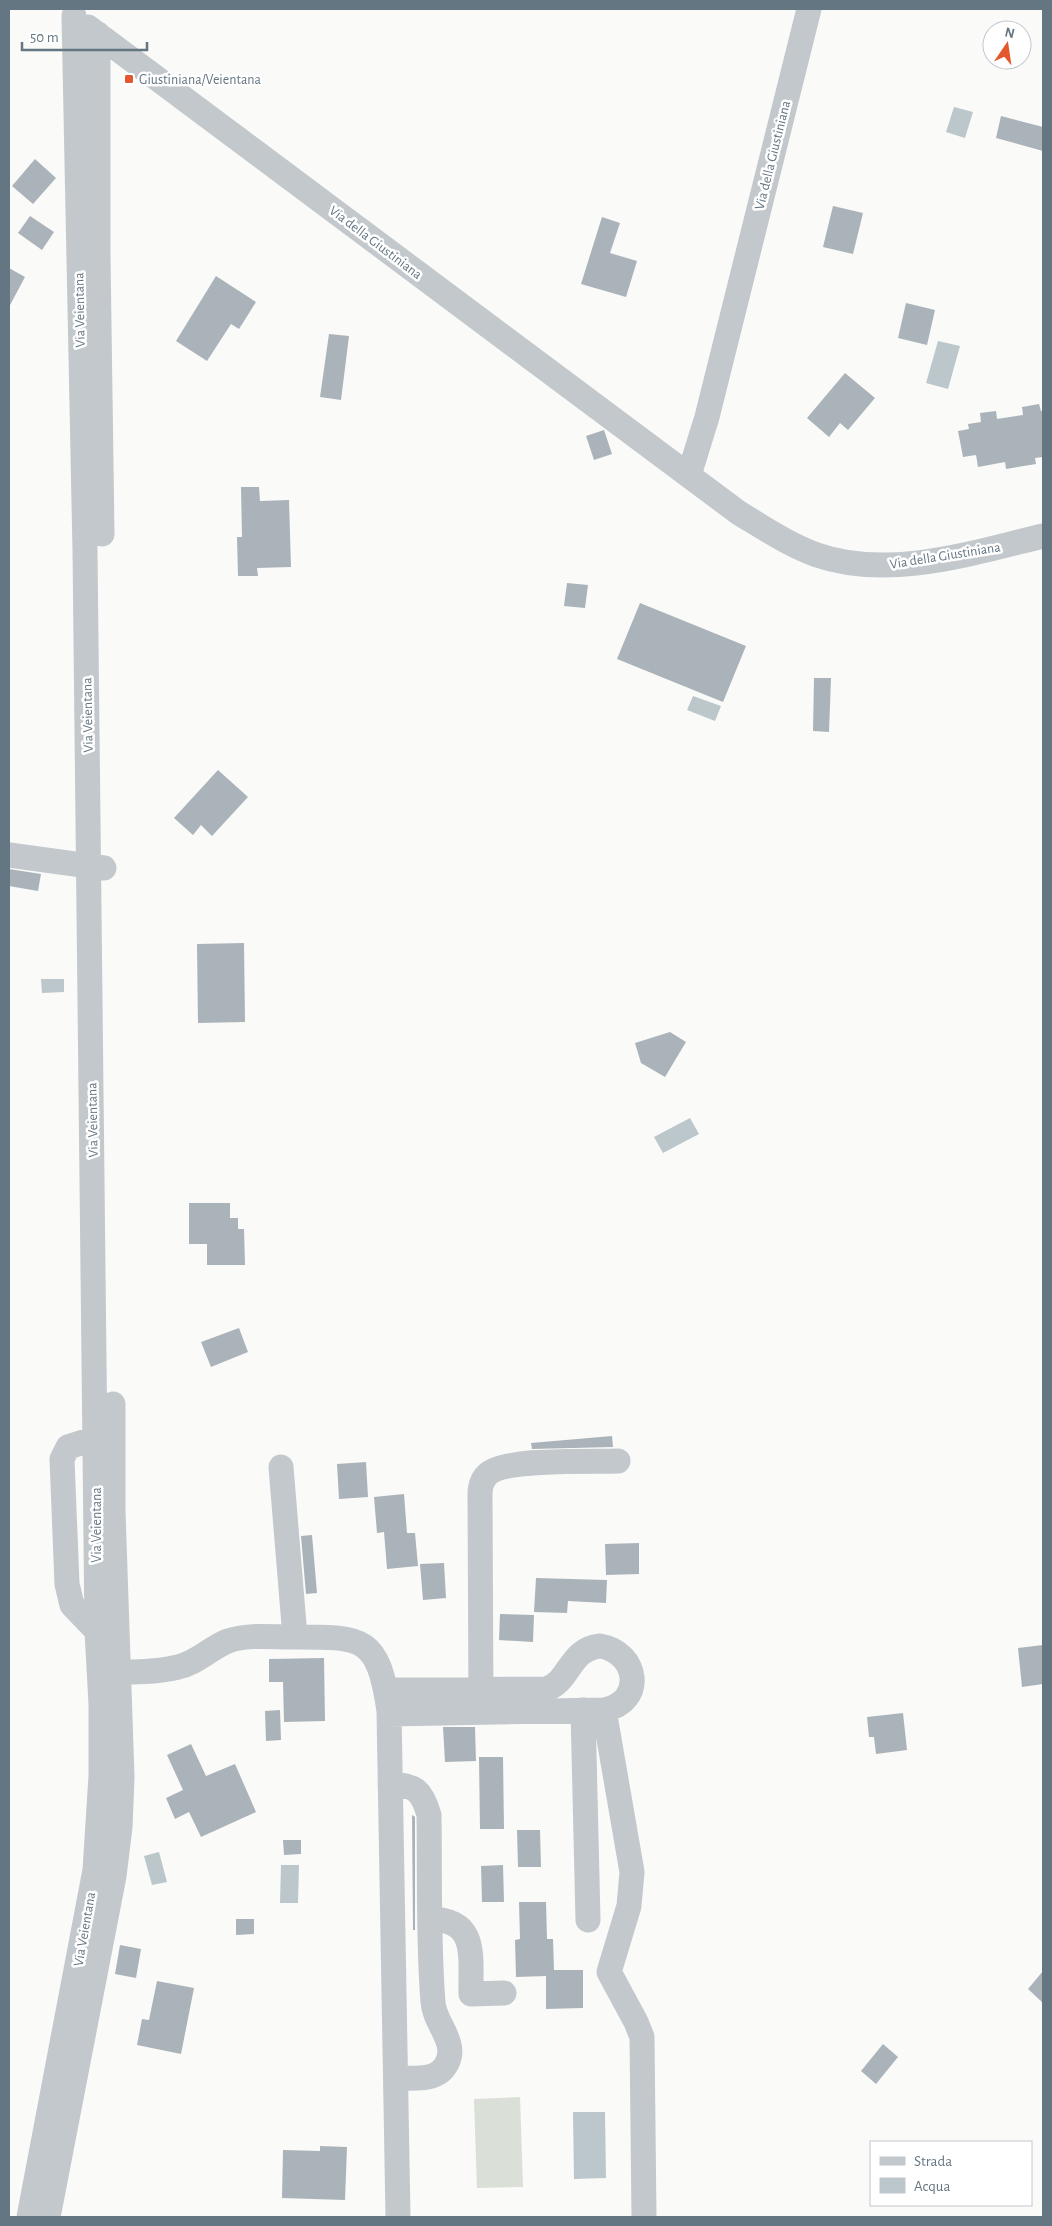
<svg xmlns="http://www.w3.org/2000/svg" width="1052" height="2226" viewBox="0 0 1052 2226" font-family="'Alegreya Sans',sans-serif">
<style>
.pitch{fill:#dadfd7}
.water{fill:#bbc7cb}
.building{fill:#aab3b9}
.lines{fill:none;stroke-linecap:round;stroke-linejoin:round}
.minor{stroke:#c3c8cc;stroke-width:25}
.poi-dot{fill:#e4572e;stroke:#fff;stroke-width:2}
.labels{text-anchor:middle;stroke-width:5;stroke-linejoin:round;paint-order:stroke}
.poi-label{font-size:14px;fill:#657683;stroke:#fff;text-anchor:start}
.street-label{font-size:14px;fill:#657683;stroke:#fff}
</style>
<rect width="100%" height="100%" fill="#fafaf8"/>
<path class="pitch" d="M520 2097 523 2187 477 2188 474 2099Z"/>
<path class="water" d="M954 107 973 112 965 138 946 132Z
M938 341 960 346 948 389 926 383Z
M693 696 721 706 715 721 687 710Z
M41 979H64V992L42 993Z
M690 1118 699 1134 663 1153 654 1137Z
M159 1852 167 1882 152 1885 144 1856Z
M281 1865H299L298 1903H280Z
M573 2112H605L606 2178 574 2179Z"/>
<path class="building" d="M1001 116 1043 127V151L996 138Z
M35 159 56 178 33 204 12 186Z
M833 206 863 213 853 254 823 247Z
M30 216 54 232 42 250 18 233Z
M602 217 620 223 610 253 637 261 626 297 581 284Z
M9 268 25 277 9 307Z
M216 276 256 302 239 329 231 324 207 361 176 341Z
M906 303 935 310 927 345 898 338Z
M329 334 349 336 341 400 320 397Z
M845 373 875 398 848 430 840 423 829 437 807 418Z
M1039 404 1041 411H1043V457L1035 458 1036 464 1006 469 1005 462 978 467 976 455 963 457 958 431 969 429 968 424 981 422 980 413 996 411 997 419 1023 415 1022 407Z
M604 430 612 454 594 460 586 436Z
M241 487H259L260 501 289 500 291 567 257 568 258 576H238L237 537H242Z
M567 583 588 585 585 608 564 606Z
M640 603 746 646 723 702 617 659Z
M814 678H831L829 732 813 731Z
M218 770 248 797 212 836 201 825 193 835 174 818Z
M9 869 41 874 38 891 9 886Z
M244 943 245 1022 198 1023 197 944Z
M670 1032 686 1042 665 1077 641 1063 635 1043Z
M189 1203H230V1218H238V1229H244L245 1265H207V1244H189Z
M239 1328 248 1352 211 1367 201 1342Z
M612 1436 613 1447 532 1449 531 1443Z
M366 1462 368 1497 339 1499 337 1464Z
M404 1494 407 1533H415L418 1566 387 1569 384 1532 377 1533 374 1497Z
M312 1535 317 1593 306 1594 301 1536Z
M639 1543V1574L606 1575 605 1544Z
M444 1563 446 1598 423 1600 420 1564Z
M536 1578 607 1580 606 1603 568 1601 567 1613 534 1612Z
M500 1614 534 1615 533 1642 499 1640Z
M1043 1645V1684L1022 1687 1018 1648Z
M324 1658 325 1721 284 1722 283 1682H269V1659Z
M280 1710 281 1740 266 1741 265 1711Z
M903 1713 907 1750 876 1754 874 1737H869L867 1717Z
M443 1727H475L476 1761 445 1762Z
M191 1744 206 1776 235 1764 256 1812 201 1837 189 1812 175 1819 166 1798 183 1790 167 1755Z
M479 1757H503L504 1829H480Z
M412 1815 415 1817V1930H413Z
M517 1830H540L541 1867H518Z
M283 1840H301V1854L284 1855Z
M503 1865 504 1902H482L481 1866Z
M519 1902H546L547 1939H553L554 1970H583V2008L546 2009V1976L516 1977 515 1940 520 1939Z
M236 1919H254V1934L236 1935Z
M120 1945 141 1949 136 1978 115 1974Z
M1043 1971V2003L1028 1989Z
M157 1981 194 1988 181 2054 137 2045 142 2019 149 2020Z
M883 2044 898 2057 876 2084 861 2071Z
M320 2146 347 2147 345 2200 282 2198 283 2150 320 2151Z"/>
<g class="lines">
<path class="minor" d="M88 27 739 513C764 528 789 545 817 555 889 580 972 553 1043 536
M98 34V255L102 534
M689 475 707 417 809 9
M9 855 104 868
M96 1438 68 1447 62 1459 67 1584 72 1605 97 1631
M281 1467 295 1637
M102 1672C126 1672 154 1673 178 1667 197 1663 210 1648 228 1641 248 1634 272 1637 293 1637 363 1637 378 1635 389 1711L398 2217
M386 1690 546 1689C570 1682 569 1649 600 1646 638 1652 646 1702 604 1710L389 1714
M481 1704 480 1495C480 1487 481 1480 488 1474 505 1458 591 1462 618 1461
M583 1710 588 1920
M604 1710 632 1872 629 1906 609 1972 636 2022 642 2037 644 2217
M390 1784C416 1785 422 1791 429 1815 430 1877 428 1940 433 2002 434 2023 458 2042 447 2063 438 2082 413 2078 396 2078
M431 1919C479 1920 470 1958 471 1994L504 1993
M29 2217 95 1870 101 1776V1704L97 1631 85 551 74 16
M48 2217 114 1876 120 1827 122 1777 113 1511V1404"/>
</g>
<rect class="poi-dot" x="124" y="74" width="10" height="10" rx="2.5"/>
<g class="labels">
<g class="poi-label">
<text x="139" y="84">Giustiniana/Veientana</text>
</g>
<g class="street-label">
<text transform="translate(772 155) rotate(-76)" y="5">Via della Giustiniana</text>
<text transform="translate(376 242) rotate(37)" y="5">Via della Giustiniana</text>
<text transform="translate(79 310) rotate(-91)" y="5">Via Veientana</text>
<text transform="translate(945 555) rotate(-9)" y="5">Via della Giustiniana</text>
<text transform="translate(87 715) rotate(-91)" y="5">Via Veientana</text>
<text transform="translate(92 1120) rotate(-91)" y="5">Via Veientana</text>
<text transform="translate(96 1525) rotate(-90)" y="5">Via Veientana</text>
<text transform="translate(84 1929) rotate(-80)" y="5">Via Veientana</text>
</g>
</g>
<rect width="1052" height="2226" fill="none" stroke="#657683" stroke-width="20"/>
<rect x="870" y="2141" width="162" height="65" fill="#ffffff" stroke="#c1c8cd"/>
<rect x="880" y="2157" width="25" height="8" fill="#c3c8cc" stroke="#c1c8cd"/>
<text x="914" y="2166" font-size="15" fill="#657683">Strada</text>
<rect x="880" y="2178" width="25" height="15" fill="#bbc7cb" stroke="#c1c8cd"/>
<text x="914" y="2191" font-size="15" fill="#657683">Acqua</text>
<g transform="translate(1007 45) rotate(13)"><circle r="24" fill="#ffffff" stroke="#c1c8cd"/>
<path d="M0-4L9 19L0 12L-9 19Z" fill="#e4572e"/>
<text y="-8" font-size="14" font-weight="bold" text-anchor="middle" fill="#657683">N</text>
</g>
<path d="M22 42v8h125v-8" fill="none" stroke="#657683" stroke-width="2.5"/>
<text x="30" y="42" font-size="15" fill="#657683" stroke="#ffffff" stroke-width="4" paint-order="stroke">50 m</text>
</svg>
